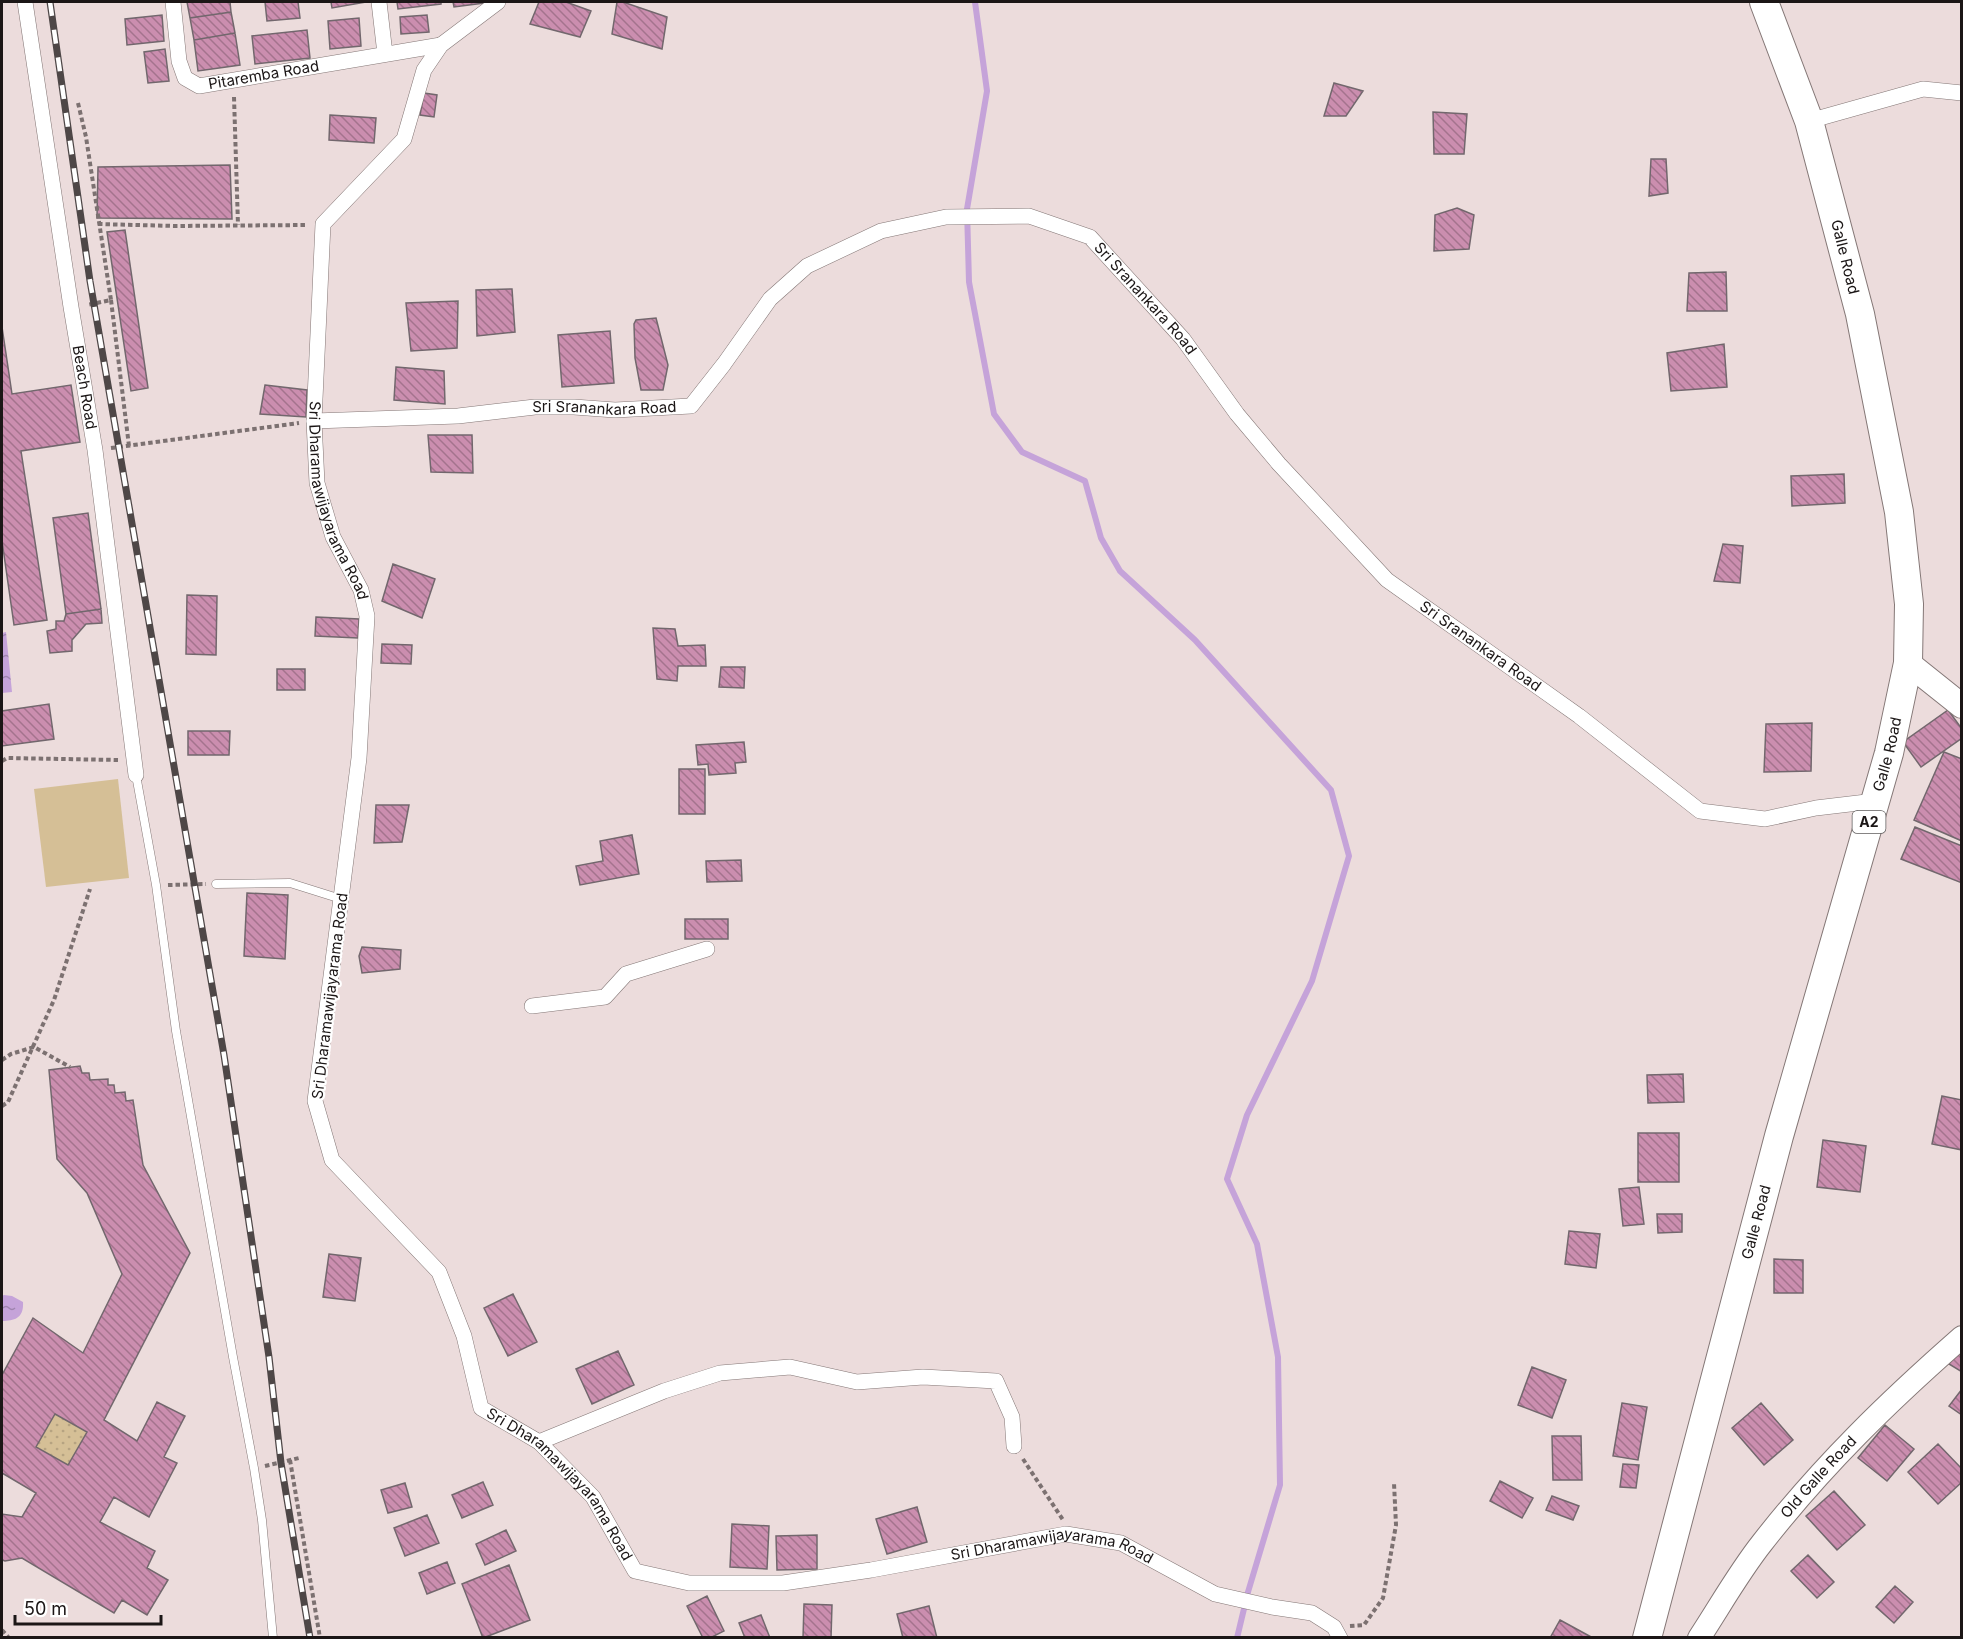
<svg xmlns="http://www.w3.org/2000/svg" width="1963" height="1639" viewBox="0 0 1963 1639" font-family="Inter,sans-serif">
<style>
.garden{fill:url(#garden-dots)}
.pitch{fill:#d5bf96}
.water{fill:url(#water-ripples)}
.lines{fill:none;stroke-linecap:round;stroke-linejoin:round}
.stream{stroke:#c5a3d9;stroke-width:6}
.building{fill:url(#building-back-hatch);stroke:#72676d;stroke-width:1.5;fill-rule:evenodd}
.lane-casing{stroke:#847776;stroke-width:9}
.street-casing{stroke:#847776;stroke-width:16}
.secondary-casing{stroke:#847776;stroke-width:24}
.primary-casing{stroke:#847776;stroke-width:26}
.highway-casing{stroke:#847776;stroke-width:30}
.path{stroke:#7c7171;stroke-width:4;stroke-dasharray:4.5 3;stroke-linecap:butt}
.lane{stroke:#fff;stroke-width:8}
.street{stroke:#fff;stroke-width:15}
.secondary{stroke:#fff;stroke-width:22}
.primary{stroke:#fff;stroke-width:24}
.highway{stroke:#fff;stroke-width:28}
.rail-casing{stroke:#4e4747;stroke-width:7}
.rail{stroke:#fff;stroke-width:4.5;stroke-dasharray:14;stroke-linecap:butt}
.labels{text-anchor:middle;stroke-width:4.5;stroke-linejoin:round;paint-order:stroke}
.shield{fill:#fff;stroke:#5f5c5c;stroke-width:1.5}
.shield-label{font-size:14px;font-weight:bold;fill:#1b1616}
.street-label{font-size:15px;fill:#1b1616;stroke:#fff}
</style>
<defs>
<pattern id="garden-dots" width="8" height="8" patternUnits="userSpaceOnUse" patternTransform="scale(1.5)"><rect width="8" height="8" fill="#d5bf96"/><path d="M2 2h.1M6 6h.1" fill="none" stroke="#b6a381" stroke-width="1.8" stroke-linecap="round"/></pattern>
<pattern id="water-ripples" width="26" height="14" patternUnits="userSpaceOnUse" patternTransform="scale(1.5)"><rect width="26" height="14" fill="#c5a3d9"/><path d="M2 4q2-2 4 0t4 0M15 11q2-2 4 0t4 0" fill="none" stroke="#9f84af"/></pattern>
<pattern id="building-back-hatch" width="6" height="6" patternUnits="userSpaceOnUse" patternTransform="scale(1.5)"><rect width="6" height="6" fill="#cb8eaf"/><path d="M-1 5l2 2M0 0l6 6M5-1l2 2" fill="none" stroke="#a4738d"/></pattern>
</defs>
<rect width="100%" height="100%" fill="#ecdcdc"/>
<path class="garden" d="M55 1414 87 1432 68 1465 36 1447Z"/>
<path class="pitch" d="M118 779 129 878 46 887 34 789Z"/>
<path class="water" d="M6 632 12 692 2 693V633Z
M4 1295 12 1296 23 1302C24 1318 15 1321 2 1321V1296Z"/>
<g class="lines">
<path class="stream" d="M975 2 987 91 967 209 969 282 994 414 1022 452 1085 481 1101 538 1120 571 1195 640 1331 790 1349 856 1312 981 1247 1115 1227 1179 1257 1244 1278 1357 1280 1485 1248 1592 1237 1638"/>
</g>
<path class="building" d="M187 2H230L231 12 190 18Z
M265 2H298L300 18 267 21Z
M331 2H366L332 8Z
M397 2H441V4L398 9Z
M453 2H484V3L454 7Z
M539 2H566L591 11 580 37 530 24Z
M617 2H623L667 17 662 49 612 34Z
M231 12 235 33 194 40 190 18Z
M162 15 164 41 127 45 125 19Z
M427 15 429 32 401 34 400 17Z
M359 18 361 46 330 49 328 21Z
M307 30 310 58 255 64 252 36Z
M235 33 240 65 198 71 194 40Z
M165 49 169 81 148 83 144 52Z
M1334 83 1363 91 1346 116H1324Z
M424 93 437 95 434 117 420 115Z
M1433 112 1467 114 1464 154H1434Z
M330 115 376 118 374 143 329 140Z
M1651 159H1666L1668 193 1649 196Z
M230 165 232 219 97 218 98 167Z
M1457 208 1474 215 1469 249 1434 251 1435 215Z
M125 230 148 388 131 391 107 232Z
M1726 272 1727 311H1687L1689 273Z
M512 289 515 332 477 336 476 290Z
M458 301 457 348 411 351 406 303Z
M656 318 668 365 663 390H641L635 358 634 324 636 320Z
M2 327 12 394 71 385 80 442 21 451 47 620 14 625 2 541Z
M610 331 614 383 562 387 558 335Z
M1724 344 1727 387 1671 391 1667 353Z
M396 367 444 371 445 404 394 400Z
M265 385 307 390 306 417 260 414Z
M428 435H472L473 473 431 472Z
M1844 474 1845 503 1792 506 1791 476Z
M88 513 101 609 66 614 53 518Z
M1723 544 1743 546 1740 583 1714 581Z
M393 564 435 579 422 618 382 601Z
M187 595 217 596 216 655 186 654Z
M101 609 102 623 86 624 72 640V651L50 653 47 631 56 629V621H64L66 614Z
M316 617 359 619 358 638 315 636Z
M653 628 675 629 678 646 705 645 706 666H678L677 681 657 679Z
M382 644 412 645 411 664 381 663Z
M721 667H745L744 688 719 687Z
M277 669H305V690H277Z
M49 704 54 739 2 746V711Z
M1948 710 1962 729V738L1921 767 1903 742Z
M1812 723 1811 771 1764 772 1766 724Z
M188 731H230L229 755H188Z
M744 742 746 762 735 763 736 773 709 775 708 764 698 765 696 745Z
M1944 752 1962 759V841L1914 820Z
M679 769H705V814H679Z
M376 805H409L402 842 374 843Z
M1915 827 1962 846V883L1901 859Z
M632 835 639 874 580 885 576 866 603 861 600 841Z
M741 860 742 881 707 882 706 861Z
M247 893 288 895 285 959 244 956Z
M685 919H728V939H685Z
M362 947 401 950 400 969 362 973 359 956Z
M80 1066 82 1073H89L90 1080 108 1079V1085H114L115 1093 125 1092 126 1101 133 1100 143 1165 190 1253 104 1420 137 1441 157 1402 185 1416 164 1457 177 1463 149 1517 114 1497 100 1522 155 1551 147 1568 168 1580 147 1615 122 1600 114 1613 22 1558 5 1561 2 1560V1514L22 1517 36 1493 2 1473V1375L33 1318 83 1353 122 1274 87 1193 57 1159 49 1070ZM55 1414 87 1432 68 1465 36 1447Z
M1683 1074 1684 1102 1648 1103 1647 1075Z
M1942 1096 1962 1100V1150L1932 1144Z
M1638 1133H1679V1182H1638Z
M1823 1140 1866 1146 1860 1192 1817 1187Z
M1639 1187 1644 1224 1623 1226 1619 1189Z
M1657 1214H1682V1232L1658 1233Z
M1569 1231 1600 1234 1596 1268 1565 1264Z
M329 1254 361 1258 355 1301 323 1297Z
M1774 1259 1803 1260V1293H1774Z
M513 1294 537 1342 508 1356 484 1308Z
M1961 1346H1962V1372L1949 1364Z
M618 1351 634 1385 592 1404 576 1369Z
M1532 1367 1566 1380 1552 1418 1518 1405Z
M1962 1389V1415L1949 1406Z
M1622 1403 1647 1407 1638 1460 1613 1456Z
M1761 1403 1793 1440 1764 1465 1732 1428Z
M1885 1425 1914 1449 1887 1481 1858 1458Z
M1552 1436H1581L1582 1480H1553Z
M1938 1444 1962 1469V1482L1938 1504 1908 1472Z
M1623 1464 1639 1465 1636 1488 1620 1487Z
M1500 1481 1533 1498 1522 1518 1490 1501Z
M483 1482 493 1505 462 1518 452 1495Z
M405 1483 412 1507 388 1513 381 1490Z
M1834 1491 1865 1525 1837 1550 1806 1516Z
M1552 1496 1579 1506 1573 1520 1546 1510Z
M917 1507 927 1542 887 1554 876 1519Z
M427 1515 439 1543 405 1556 394 1528Z
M732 1524 769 1526 767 1569 730 1567Z
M506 1530 516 1551 485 1565 476 1544Z
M817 1535V1569L777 1570 776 1536Z
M1808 1555 1834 1582 1817 1598 1791 1571Z
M447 1562 455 1583 427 1594 419 1573Z
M509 1565 530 1620 483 1638 462 1584Z
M1895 1586 1913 1602 1894 1623 1876 1607Z
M707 1596 724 1631 710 1638H703L687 1606Z
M804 1604 832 1605 831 1638H803Z
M929 1606 937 1638H903L897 1614Z
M761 1615 770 1638H745L739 1623Z
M1560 1620 1593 1638H1550Z"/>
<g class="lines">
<defs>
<path id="lane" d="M136 775 156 885 176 1031 233 1357 254 1468 262 1520 273 1638
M216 884 290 883 341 899"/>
<g id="street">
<path id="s1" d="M25 2 71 307 95 450 136 775"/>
<path id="s2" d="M173 2 179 61 185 78 199 86 441 45"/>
<path d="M379 2 385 54"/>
<path id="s3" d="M498 2 441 45 424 70 404 139 323 224 314 421 317 483 333 537 361 590 367 616 359 758 315 1101 332 1160 439 1272 464 1336 481 1408 539 1442 593 1497 635 1571 689 1583H783L871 1570 1066 1534 1121 1543 1215 1594 1272 1607 1312 1613 1334 1627 1340 1638"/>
<path d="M1809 121 1923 89 1962 93"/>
<path id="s4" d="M314 421 458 416 535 407H574L615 410 691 406 724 364 770 299 807 266 881 231 946 217 1029 216 1090 237 1183 339 1237 414 1279 464 1387 580 1579 716 1700 811 1765 819 1816 808 1875 801"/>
<path d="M532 1006 605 997 626 974 707 949"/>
<path d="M539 1442 664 1391 720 1373 790 1367 857 1382 923 1377 996 1381 1012 1417 1014 1446"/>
</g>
<g id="secondary">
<path id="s5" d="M1699 1638C1720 1606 1739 1572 1762 1543 1823 1465 1888 1402 1962 1337"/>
</g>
<path id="primary" d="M1908 663 1962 706"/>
<g id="highway">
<path id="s6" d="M1647 1638 1779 1136 1889 753 1908 663 1909 604 1899 512 1860 314 1809 121 1764 2"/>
</g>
</defs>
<use href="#lane" class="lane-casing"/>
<use href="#street" class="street-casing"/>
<use href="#secondary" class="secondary-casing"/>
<use href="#primary" class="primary-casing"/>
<use href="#highway" class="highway-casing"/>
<path class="path" d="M234 97 238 225
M78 103 86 137 111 300 87 305
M98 224 175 226 307 225
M111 300 129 446
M111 448 299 423
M2 761 7 758 118 760
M168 885 206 884
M2 1060 11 1054 34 1047 70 1067
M2 1106 8 1102 54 1000 90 889
M1023 1459 1063 1520
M290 1460 320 1638
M265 1466 299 1458
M1350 1626 1364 1625 1383 1598 1396 1525 1394 1483
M2 1630 9 1638"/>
<use href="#lane" class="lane"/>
<use href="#street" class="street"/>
<use href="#secondary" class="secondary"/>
<use href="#primary" class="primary"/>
<use href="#highway" class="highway"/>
<defs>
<path id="rail" d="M50 2 90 281 224 1055 269 1357 281 1463 310 1638"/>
</defs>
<use href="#rail" class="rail-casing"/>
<use href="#rail" class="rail"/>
</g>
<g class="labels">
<rect class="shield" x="1852.5" y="811" width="33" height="22" rx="4.5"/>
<g class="shield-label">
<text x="1869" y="827">A2</text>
</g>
<g class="street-label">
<text dy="5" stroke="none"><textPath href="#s2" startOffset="159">Pitaremba Road</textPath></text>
<text transform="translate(1845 257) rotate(76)" y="5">Galle Road</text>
<text dy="5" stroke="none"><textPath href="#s4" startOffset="939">Sri Sranankara Road</textPath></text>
<text dy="5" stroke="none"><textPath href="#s1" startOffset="390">Beach Road</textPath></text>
<text dy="5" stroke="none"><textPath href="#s4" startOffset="291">Sri Sranankara Road</textPath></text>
<text dy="5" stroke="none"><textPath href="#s3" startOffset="572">Sri Dharamawijayarama Road</textPath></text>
<text dy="5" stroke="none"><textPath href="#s4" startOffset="1425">Sri Sranankara Road</textPath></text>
<text dy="5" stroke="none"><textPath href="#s6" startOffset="916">Galle Road</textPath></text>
<text transform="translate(330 996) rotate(-83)" y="5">Sri Dharamawijayarama Road</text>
<text dy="5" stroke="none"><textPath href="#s6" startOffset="430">Galle Road</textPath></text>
<text dy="5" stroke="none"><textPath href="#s5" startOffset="201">Old Galle Road</textPath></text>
<text dy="5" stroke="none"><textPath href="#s3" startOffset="1652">Sri Dharamawijayarama Road</textPath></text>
<text dy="5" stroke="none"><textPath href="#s3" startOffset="2193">Sri Dharamawijayarama Road</textPath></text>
</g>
</g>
<rect width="1963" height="1639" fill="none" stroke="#1b1616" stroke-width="6"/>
<path d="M15 1615v9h146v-9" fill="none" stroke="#1b1616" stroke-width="3"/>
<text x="24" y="1615" font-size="18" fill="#1b1616" stroke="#ffffff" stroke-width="4.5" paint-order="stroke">50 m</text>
</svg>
